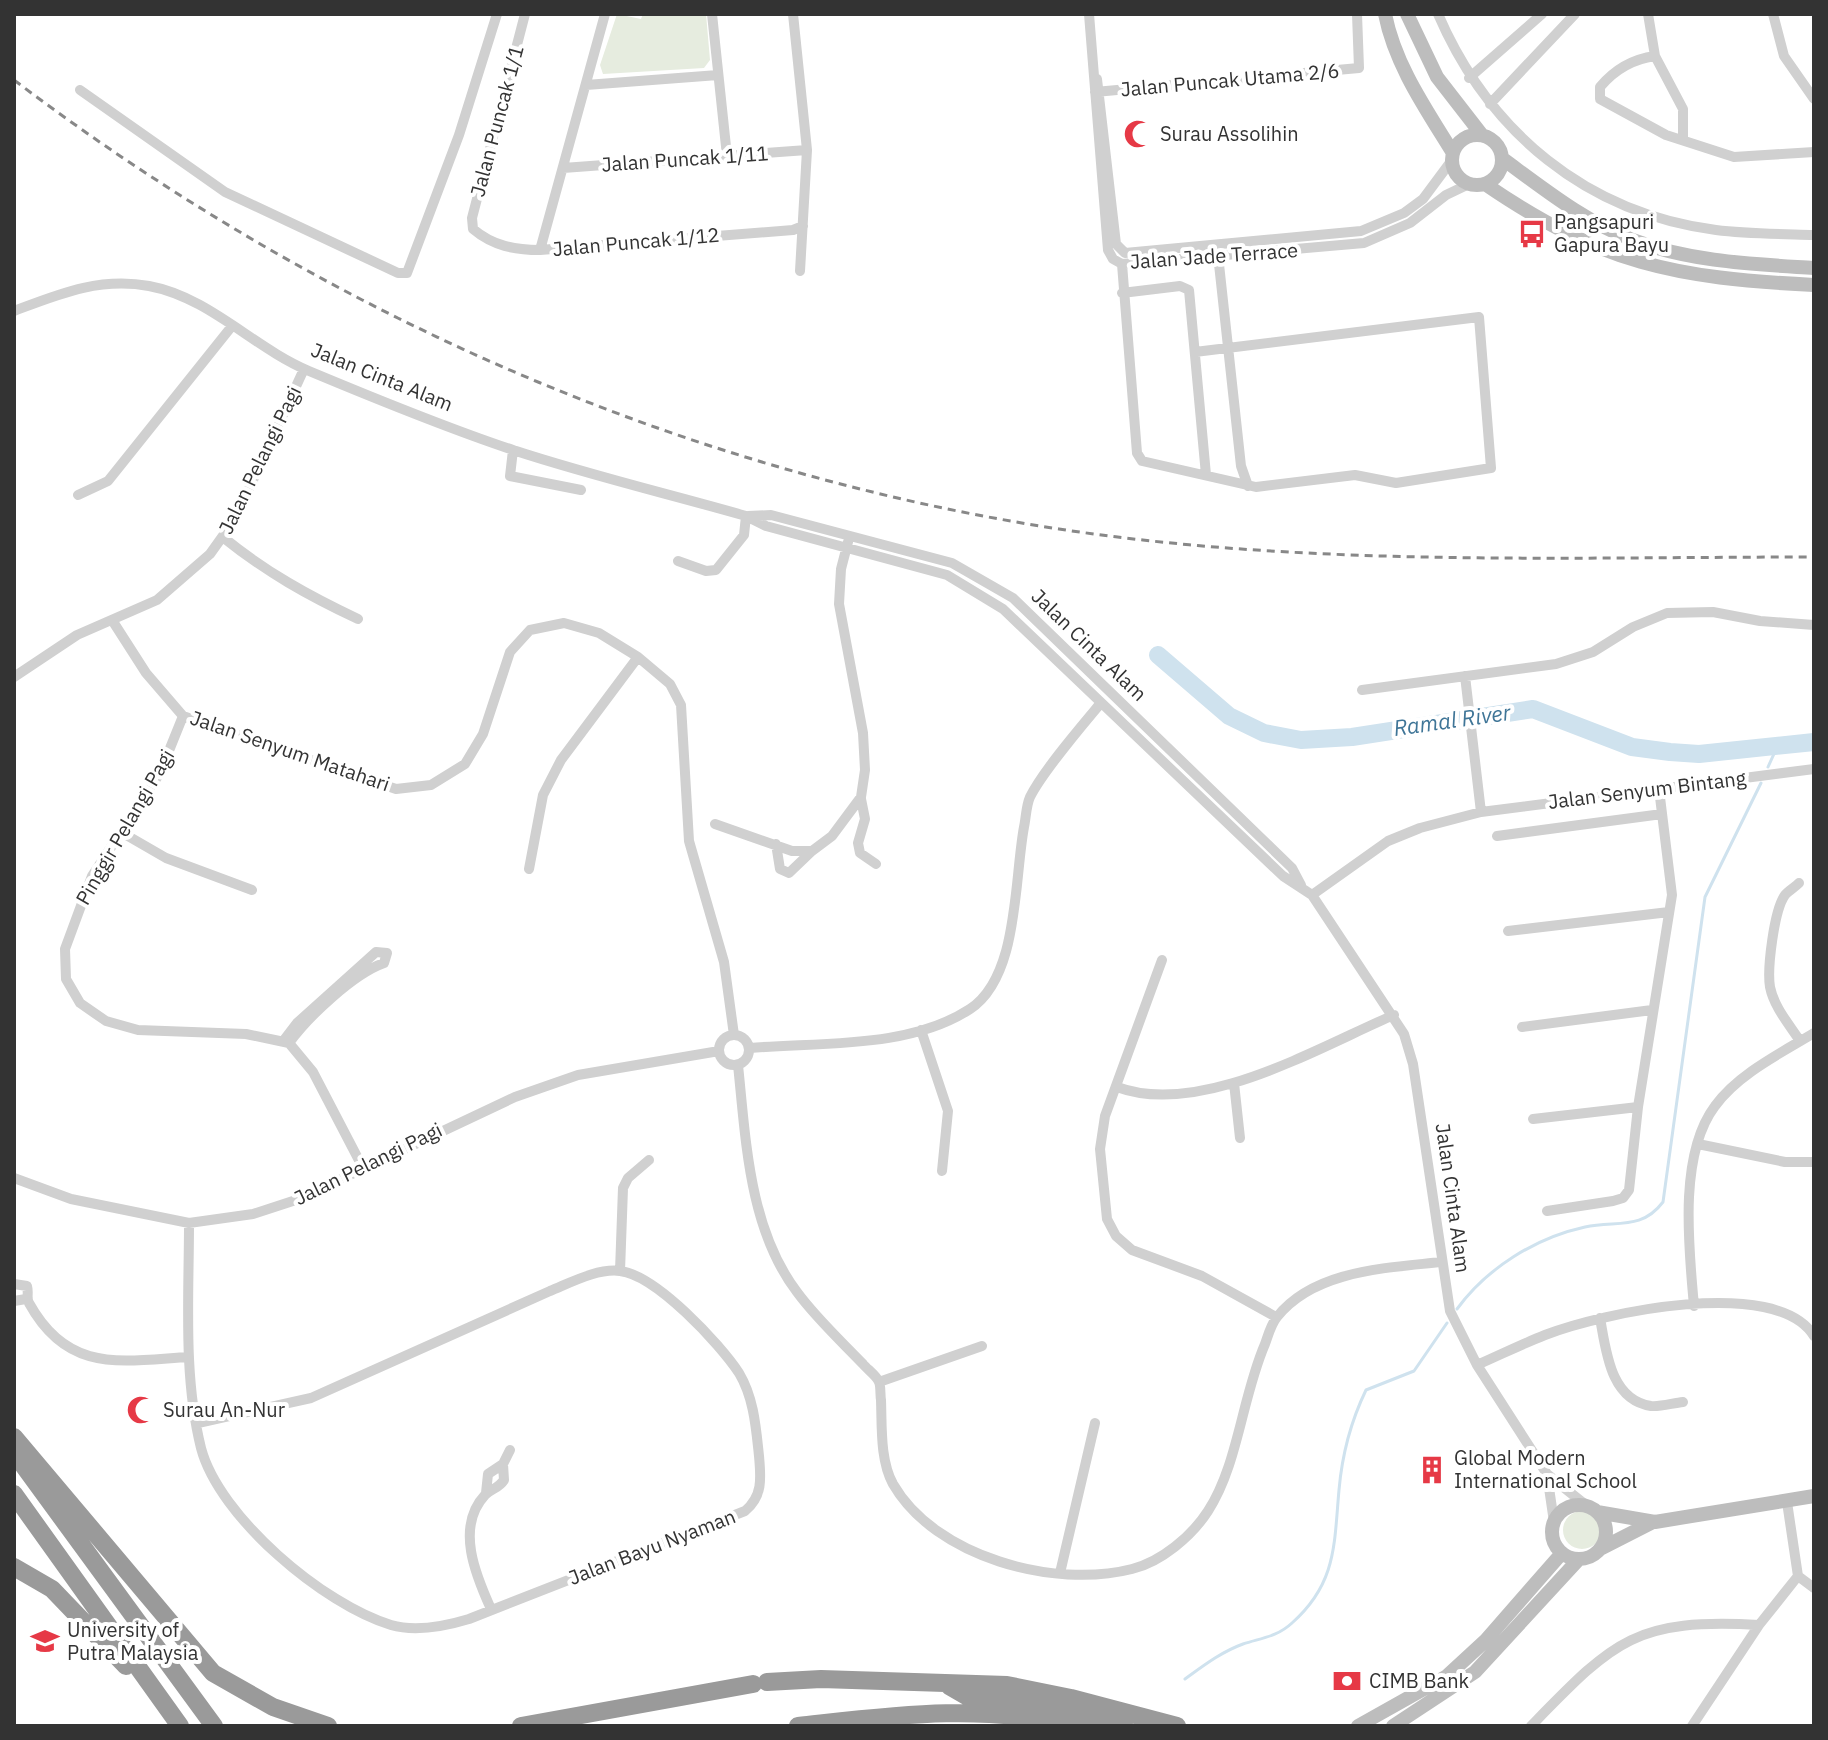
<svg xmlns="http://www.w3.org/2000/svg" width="1828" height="1740" viewBox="0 0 1828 1740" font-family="'IBM Plex Sans',sans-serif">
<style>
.green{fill:#e6ecdf}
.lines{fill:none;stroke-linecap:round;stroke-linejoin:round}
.stream{stroke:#cfe2ee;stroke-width:3}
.river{stroke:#cfe2ee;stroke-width:18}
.street{stroke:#d0d0d0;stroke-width:10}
.secondary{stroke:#bdbdbd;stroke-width:14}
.highway{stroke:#9a9a9a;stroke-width:18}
.rail{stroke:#888;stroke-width:3;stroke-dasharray:8 6;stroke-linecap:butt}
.labels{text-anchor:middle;stroke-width:8;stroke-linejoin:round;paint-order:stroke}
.street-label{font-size:20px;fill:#333;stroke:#fff}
.poi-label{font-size:20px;fill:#333;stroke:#fff;text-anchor:start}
.water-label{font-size:22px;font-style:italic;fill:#3f7597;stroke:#fff}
</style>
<rect width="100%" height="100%" fill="#fff"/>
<path class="green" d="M617 14 641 19 643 14H706L710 60 704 68 603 74 600 65Z
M1563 1530a19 19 0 1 1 38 0a19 19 0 1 1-38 0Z"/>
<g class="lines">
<path class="stream" d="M1768 767 1778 745
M1457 1309C1487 1268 1535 1238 1585 1227 1616 1220 1641 1231 1663 1202L1705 897 1761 783
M1185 1679C1203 1666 1221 1652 1243 1644 1261 1638 1277 1637 1292 1623 1337 1583 1334 1544 1339 1490 1342 1455 1351 1421 1366 1390L1414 1371 1447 1323"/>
<path class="river" d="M1158 655 1229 716 1264 733 1301 740 1352 737 1533 709 1632 747 1670 752 1699 754 1814 742"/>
<path class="street" d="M525 14 472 218 473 229C493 246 515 250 540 250L793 230 803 226
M712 14 727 156
M793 14 807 150 800 271
M1089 14 1108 250 1113 259 1122 264 1364 243 1410 223 1446 195 1469 184
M1438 14C1489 132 1586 213 1716 230 1748 234 1781 234 1814 235
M1648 14 1655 56 1683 109V138
M1773 14 1784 56 1814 99
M1655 56C1633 59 1615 69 1600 87V99L1666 135 1734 157 1814 152
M1469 78 1542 14
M1097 79 1116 244 1125 253 1361 231 1404 213 1423 199 1452 160
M586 85 718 75
M80 90 225 192 398 273H407L459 135 497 14
M1095 92 1359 68 1357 14
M1490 104 1575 14
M563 168 807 150
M540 250 605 14
M1218 255 1241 466 1248 486
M1122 264 1137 453 1142 461 1256 487 1355 475 1396 483 1491 468 1479 317 1195 352
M1122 293 1180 286 1189 290 1206 475
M14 311C59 294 99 277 149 286 209 297 254 348 309 371 376 399 444 427 513 450 589 475 669 494 746 516L766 526 947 575 1003 609 1283 876 1312 895 1404 1034 1413 1064 1450 1311 1477 1365 1547 1474 1587 1506
M513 450 510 476 581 490
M78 495 108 481 232 326
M748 516 771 515 952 563 1013 598 1292 868 1301 885
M224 538C266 572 309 596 358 619
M678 561 706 571 716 570 744 535 746 516
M112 620 146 673 183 716 396 789 431 785 465 764 483 734 510 652 530 630 564 623 599 633 638 657 670 684 681 705 689 841 724 962 734 1035
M14 677 77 635 157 600 210 554 235 519 304 369
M1362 690 1556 664 1593 652 1633 627 1667 613 1713 612 1760 621 1814 625
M183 716 160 773 92 876 65 949 66 979 80 1003 106 1021 138 1030 246 1034 289 1043 313 1072 363 1168
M861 799 865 819 858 843 860 853 876 864
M1481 812 1814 769
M715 824 792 851H812L832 836 861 797 865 770 863 733 839 604 841 569 848 542
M121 832 166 858 252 890
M1497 836 1662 814
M776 844 780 869 789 873 812 851
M529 869 543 795 561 760 638 657
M1799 883C1795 887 1788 891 1785 895 1774 910 1767 969 1770 987 1774 1007 1789 1024 1800 1041
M1312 895 1388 841 1420 828 1481 812 1465 676
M1508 931 1669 912
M1162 960 1105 1116 1100 1149 1107 1219 1116 1236 1132 1250 1202 1276 1276 1317
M1522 1027 1652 1010
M921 1030 948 1111 942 1171
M719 1050a15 15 0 1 1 30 0a15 15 0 1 1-30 0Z
M284 1040 297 1023 376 952 387 953 384 963C353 974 308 1017 289 1043
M750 1048C820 1042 909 1049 970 1009 1019 977 1014 880 1024 827 1026 818 1026 806 1030 797 1043 771 1080 728 1100 704
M738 1065C746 1141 749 1229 797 1292 816 1318 841 1341 863 1364 867 1369 877 1376 879 1382 881 1386 880 1395 881 1400 882 1427 880 1460 893 1484 935 1557 1054 1589 1132 1569 1161 1562 1192 1536 1208 1511 1238 1465 1242 1397 1265 1344 1268 1336 1271 1324 1277 1317 1314 1270 1387 1268 1441 1262
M1234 1083 1240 1138
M1117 1087C1200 1118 1319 1047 1394 1015
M1533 1119 1638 1107
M1698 1144 1785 1162H1814
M14 1178 71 1199 189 1223 253 1214 299 1199 515 1097 578 1075 719 1051
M1547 1211 1613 1201 1623 1198 1629 1190 1638 1107 1672 895 1659 789
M189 1223C189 1297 183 1376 201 1448 219 1517 324 1605 391 1625 415 1632 446 1626 469 1619L745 1511C763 1496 761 1478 759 1456 756 1428 754 1398 739 1373 720 1344 656 1275 620 1271 598 1268 570 1283 550 1291L311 1398 198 1423
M620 1271 623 1188 628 1178 649 1160
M14 1284 27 1286C29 1293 26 1298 29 1303 68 1374 121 1361 189 1357
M14 1301 26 1299
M1694 1306C1689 1249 1678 1155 1715 1106 1738 1074 1781 1053 1814 1033
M1600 1318C1606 1350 1610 1400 1651 1406 1660 1407 1673 1403 1683 1402
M1477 1365C1500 1355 1522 1344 1545 1335 1601 1313 1776 1275 1814 1336
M879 1382 982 1346
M1547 1474 1554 1522
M486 1493 488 1474 503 1464 510 1450
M1060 1573 1095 1423
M1798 1576 1814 1588
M491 1609C476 1576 455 1527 485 1495 491 1489 499 1488 504 1480L503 1464
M1531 1726C1614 1641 1634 1618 1759 1625
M1692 1726 1759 1625 1798 1576 1787 1502"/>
<path class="secondary" d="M1385 14C1395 65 1426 109 1453 153
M1407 14 1437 77 1482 135
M1452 160a25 25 0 1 1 50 0a25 25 0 1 1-50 0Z
M1503 159C1544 189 1585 222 1633 240 1691 262 1753 264 1814 268
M1485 184C1602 264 1674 278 1814 285
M1552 1532a27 27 0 1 1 54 0a27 27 0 1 1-54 0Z
M1597 1512 1655 1522 1814 1496
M1600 1549 1651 1523
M1358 1726 1447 1676 1485 1641 1562 1553
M1393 1726 1475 1672 1579 1559"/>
<path class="highway" d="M14 1437 213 1673 273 1707 328 1726
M15 1454 214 1726
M14 1494 180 1726
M14 1567 52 1589 126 1666
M767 1682 821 1679 1007 1685 1071 1698 1177 1726
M949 1686 968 1697 1068 1711 1124 1726
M521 1726 753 1684
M798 1726C890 1716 980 1703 1072 1726"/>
<path class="rail" d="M14 80C319 311 679 471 1059 529 1308 567 1563 557 1814 557"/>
</g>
<defs>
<symbol id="mosque-bare" viewBox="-9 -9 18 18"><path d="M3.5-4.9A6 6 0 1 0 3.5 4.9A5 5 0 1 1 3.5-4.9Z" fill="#e63946" stroke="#fff" stroke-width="2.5" paint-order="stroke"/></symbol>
<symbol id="bus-bare" viewBox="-9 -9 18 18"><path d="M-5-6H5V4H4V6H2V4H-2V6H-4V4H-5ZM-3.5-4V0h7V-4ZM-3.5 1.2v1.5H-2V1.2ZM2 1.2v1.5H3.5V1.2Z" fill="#e63946" stroke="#fff" stroke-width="2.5" paint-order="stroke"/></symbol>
<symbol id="building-bare" viewBox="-9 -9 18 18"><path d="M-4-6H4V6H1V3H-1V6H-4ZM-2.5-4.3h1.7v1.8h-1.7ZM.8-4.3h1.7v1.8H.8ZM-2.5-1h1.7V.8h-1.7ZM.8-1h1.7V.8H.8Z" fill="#e63946" stroke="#fff" stroke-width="2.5" paint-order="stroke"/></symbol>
<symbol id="university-bare" viewBox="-9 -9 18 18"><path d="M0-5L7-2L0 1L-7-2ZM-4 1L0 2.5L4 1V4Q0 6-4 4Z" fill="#e63946" stroke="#fff" stroke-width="2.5" paint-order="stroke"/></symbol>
<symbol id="bank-bare" viewBox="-9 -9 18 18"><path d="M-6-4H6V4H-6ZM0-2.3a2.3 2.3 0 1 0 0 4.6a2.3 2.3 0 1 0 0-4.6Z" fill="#e63946" stroke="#fff" stroke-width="2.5" paint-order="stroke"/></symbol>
</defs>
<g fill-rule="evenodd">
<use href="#mosque-bare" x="1118" y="114" width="40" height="40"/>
<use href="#bus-bare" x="1512" y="214" width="40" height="40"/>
<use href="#mosque-bare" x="121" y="1390" width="40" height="40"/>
<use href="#building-bare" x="1412" y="1450" width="40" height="40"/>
<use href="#university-bare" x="25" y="1621" width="40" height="40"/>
<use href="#bank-bare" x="1327" y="1661" width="40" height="40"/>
</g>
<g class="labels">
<g class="street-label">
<text transform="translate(1230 80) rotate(-5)" y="7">Jalan Puncak Utama 2/6</text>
<text transform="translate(497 121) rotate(-75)" y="7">Jalan Puncak 1/1</text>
<text transform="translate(685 159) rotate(-4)" y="7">Jalan Puncak 1/11</text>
<text transform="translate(636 242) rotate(-5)" y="7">Jalan Puncak 1/12</text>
<text transform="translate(1214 256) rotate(-4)" y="7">Jalan Jade Terrace</text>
<text transform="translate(382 377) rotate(22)" y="7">Jalan Cinta Alam</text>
<text transform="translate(260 460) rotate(-64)" y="7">Jalan Pelangi Pagi</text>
<text transform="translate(1089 645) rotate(44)" y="7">Jalan Cinta Alam</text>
<text transform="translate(290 751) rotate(19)" y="7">Jalan Senyum Matahari</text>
<text transform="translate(1647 790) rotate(-7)" y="7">Jalan Senyum Bintang</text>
<text transform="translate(125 827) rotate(-60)" y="7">Pinggir Pelangi Pagi</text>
<text transform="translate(368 1164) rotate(-26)" y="7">Jalan Pelangi Pagi</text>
<text transform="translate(1453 1198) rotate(82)" y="7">Jalan Cinta Alam</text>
<text transform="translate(652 1547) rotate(-21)" y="7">Jalan Bayu Nyaman</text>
</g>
<g class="poi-label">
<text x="1160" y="141">Surau Assolihin</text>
<text x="1554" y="229">Pangsapuri<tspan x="1554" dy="23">Gapura Bayu</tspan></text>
<text x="163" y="1417">Surau An-Nur</text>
<text x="1454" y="1465">Global Modern<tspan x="1454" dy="23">International School</tspan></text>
<text x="67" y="1637">University of<tspan x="67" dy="23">Putra Malaysia</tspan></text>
<text x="1369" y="1688">CIMB Bank</text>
</g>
<g class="water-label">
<text transform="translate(1452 720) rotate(-8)" y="8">Ramal River</text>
</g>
</g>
<rect width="1828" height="1740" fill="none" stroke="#333333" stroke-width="32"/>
</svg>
